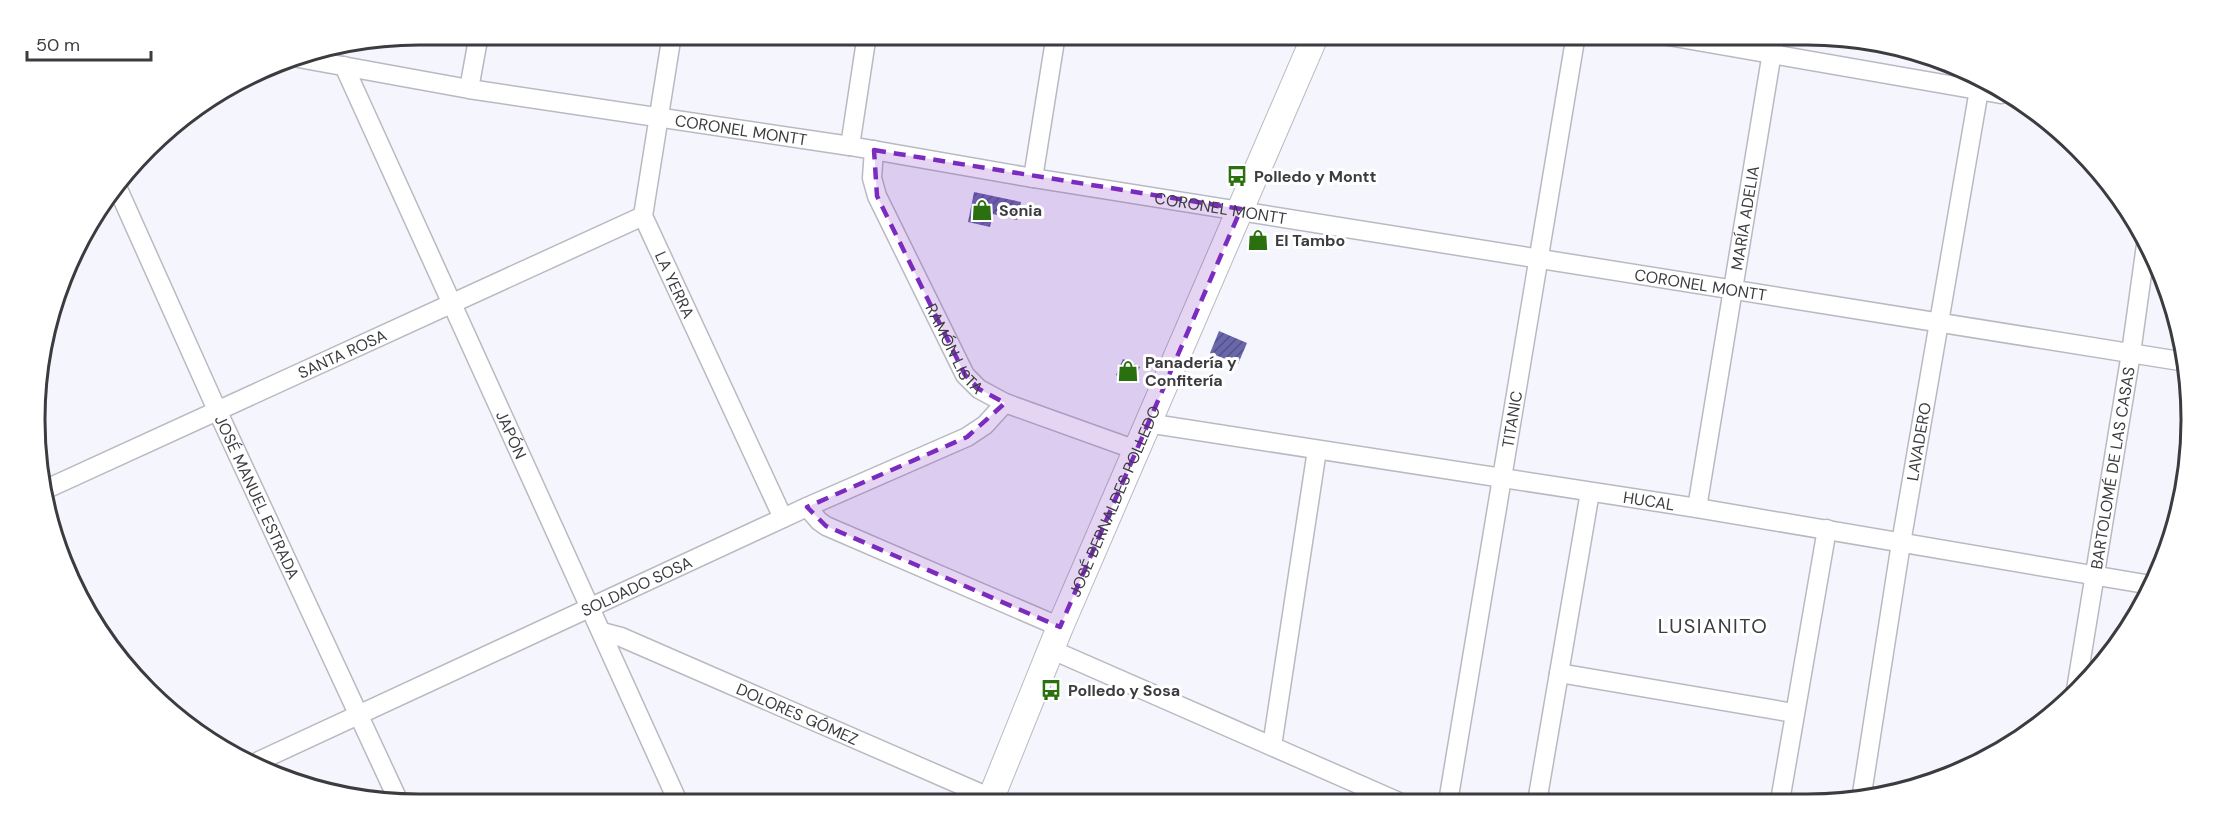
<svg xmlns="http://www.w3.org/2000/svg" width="2226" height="839" viewBox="0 0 2226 839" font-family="'DM Sans',sans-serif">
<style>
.building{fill:url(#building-hatch)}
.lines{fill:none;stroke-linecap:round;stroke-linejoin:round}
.street-casing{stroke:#b9bac1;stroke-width:21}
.secondary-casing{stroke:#b9bac1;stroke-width:28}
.street{stroke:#fff;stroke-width:18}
.secondary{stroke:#fff;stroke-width:26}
.marked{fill:#7b2cbf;fill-opacity:0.2;stroke:#7b2cbf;stroke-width:4.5;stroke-dasharray:12 8;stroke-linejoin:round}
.labels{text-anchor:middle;stroke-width:6;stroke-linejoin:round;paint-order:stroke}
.street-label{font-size:16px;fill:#3c3c40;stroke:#fff}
.poi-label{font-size:16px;font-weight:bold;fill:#3c3c40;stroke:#fff;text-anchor:start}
.quarter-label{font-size:20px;letter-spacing:1.5px;fill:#3c3c40;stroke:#fff}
.rim{fill:none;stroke:#3c3c40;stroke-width:3}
</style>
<defs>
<pattern id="building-hatch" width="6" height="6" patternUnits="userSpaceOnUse" patternTransform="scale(1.5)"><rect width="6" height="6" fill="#6a68ab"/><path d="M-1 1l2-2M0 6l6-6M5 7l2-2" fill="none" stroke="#545285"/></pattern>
</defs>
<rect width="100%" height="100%" fill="#f4f5fd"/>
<path class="building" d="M974 192 1021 202 1017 220 993 214 990 227 968 222Z
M1219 331 1247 343 1238 364 1210 353Z
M1123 359 1140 367 1132 383 1116 375Z"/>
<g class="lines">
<defs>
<g id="street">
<path id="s1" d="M672 34 643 216 783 518"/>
<path d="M1657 34 2001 94"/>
<path id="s2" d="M293 57 469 89 850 146 1033 178 2186 362"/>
<path id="s3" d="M344 66 679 804"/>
<path d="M469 89 479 34"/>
<path d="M850 146 867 34"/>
<path id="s4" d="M874 150 872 178 877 196 965 375 979 389 1005 403 1136 450"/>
<path d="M1033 178 1056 34"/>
<path id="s5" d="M118 189 217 410 399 802"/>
<path id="s6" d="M1147 423 1697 508 2151 585"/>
<path id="s7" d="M42 491 643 216"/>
<path d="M807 507 819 521 826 526 1060 627"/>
<path id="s8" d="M1697 508 1775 34"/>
<path id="s9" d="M602 632 621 637 991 798"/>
<path d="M1050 649 1399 802"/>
<path d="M1559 673 1794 713"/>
<path id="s10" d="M2076 690 2131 353 2146 245"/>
<path d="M1272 746 1317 450"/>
<path id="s11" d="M259 761 807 507 967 437 985 425 1005 403"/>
<path id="s12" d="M1861 800 1901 543 1980 84"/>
<path d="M1780 801 1827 529"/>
<path id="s13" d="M1448 802 1576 34"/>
<path d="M1537 802 1590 492"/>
</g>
<g id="secondary">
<path id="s14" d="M989 803 1060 627 1316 34"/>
</g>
</defs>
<use href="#street" class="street-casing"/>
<use href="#secondary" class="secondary-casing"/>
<use href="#street" class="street"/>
<use href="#secondary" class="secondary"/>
</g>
<path class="marked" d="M874 150 1241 209 1060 627 826 526 807 507 967 437 1005 403 979 389 965 375 877 196Z"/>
<defs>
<symbol id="bus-bare" viewBox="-9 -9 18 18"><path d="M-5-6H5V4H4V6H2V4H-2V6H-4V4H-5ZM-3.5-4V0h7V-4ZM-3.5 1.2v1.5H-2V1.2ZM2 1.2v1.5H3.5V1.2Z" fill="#2b700e" stroke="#fff" stroke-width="2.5" paint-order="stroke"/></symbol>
<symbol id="shop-bare" viewBox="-9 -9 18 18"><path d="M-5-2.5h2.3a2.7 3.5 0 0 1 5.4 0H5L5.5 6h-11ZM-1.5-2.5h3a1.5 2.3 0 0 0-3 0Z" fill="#2b700e" stroke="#fff" stroke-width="2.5" paint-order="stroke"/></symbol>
</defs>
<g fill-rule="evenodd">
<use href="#bus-bare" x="1222" y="161" width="30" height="30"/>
<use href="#shop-bare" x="967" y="195" width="30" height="30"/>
<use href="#shop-bare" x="1243" y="225" width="30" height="30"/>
<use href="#shop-bare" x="1113" y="356" width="30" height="30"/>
<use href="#bus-bare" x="1036" y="675" width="30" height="30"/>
</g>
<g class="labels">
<g class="street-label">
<text dy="6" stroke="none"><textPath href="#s2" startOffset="454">CORONEL MONTT</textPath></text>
<text dy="6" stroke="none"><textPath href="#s2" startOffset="940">CORONEL MONTT</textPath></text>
<text dy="6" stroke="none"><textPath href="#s8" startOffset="294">MARÍA ADELIA</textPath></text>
<text dy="6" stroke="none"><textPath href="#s1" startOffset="260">LA YERRA</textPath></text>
<text dy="6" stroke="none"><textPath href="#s2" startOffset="1426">CORONEL MONTT</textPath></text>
<text dy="6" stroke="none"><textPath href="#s4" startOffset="218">RAMÓN LISTA</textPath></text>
<text dy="6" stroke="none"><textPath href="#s7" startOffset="330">SANTA ROSA</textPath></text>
<text dy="6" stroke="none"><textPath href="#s13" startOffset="388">TITANIC</textPath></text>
<text dy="6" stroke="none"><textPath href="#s3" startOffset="405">JAPÓN</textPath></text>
<text dy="6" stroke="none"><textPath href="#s12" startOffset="363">LAVADERO</textPath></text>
<text dy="6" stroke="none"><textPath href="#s10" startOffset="225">BARTOLOMÉ DE LAS CASAS</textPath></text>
<text dy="6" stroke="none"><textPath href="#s5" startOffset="338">JOSÉ MANUEL ESTRADA</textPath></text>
<text dy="6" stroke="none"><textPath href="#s14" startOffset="327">JOSÉ BERNALDES POLLEDO</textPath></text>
<text dy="6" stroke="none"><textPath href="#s6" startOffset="508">HUCAL</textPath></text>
<text dy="6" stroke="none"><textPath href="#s11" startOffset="416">SOLDADO SOSA</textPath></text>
<text dy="6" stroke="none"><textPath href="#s9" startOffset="212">DOLORES GÓMEZ</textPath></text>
</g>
<g class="poi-label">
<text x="1254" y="182">Polledo y Montt</text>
<text x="999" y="216">Sonia</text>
<text x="1275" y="246">El Tambo</text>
<text x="1145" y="368">Panadería y<tspan x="1145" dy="18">Confitería</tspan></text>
<text x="1068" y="696">Polledo y Sosa</text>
</g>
<g class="quarter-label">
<text x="1713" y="633">LUSIANITO</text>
</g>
</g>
<path d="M0 0H2226V839H0ZM419 45H1807A374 374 0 0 1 2181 419V420A374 374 0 0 1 1807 794H419A374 374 0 0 1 45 420V419A374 374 0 0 1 419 45Z" fill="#fff" fill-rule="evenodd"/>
<path class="rim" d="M419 45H1807A374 374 0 0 1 2181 419V420A374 374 0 0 1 1807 794H419A374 374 0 0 1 45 420V419A374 374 0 0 1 419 45Z"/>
<path d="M27 51v9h124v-9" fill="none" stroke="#3c3c40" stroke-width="3"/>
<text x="36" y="51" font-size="18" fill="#3c3c40" stroke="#ffffff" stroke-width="4.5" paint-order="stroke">50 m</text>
</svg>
